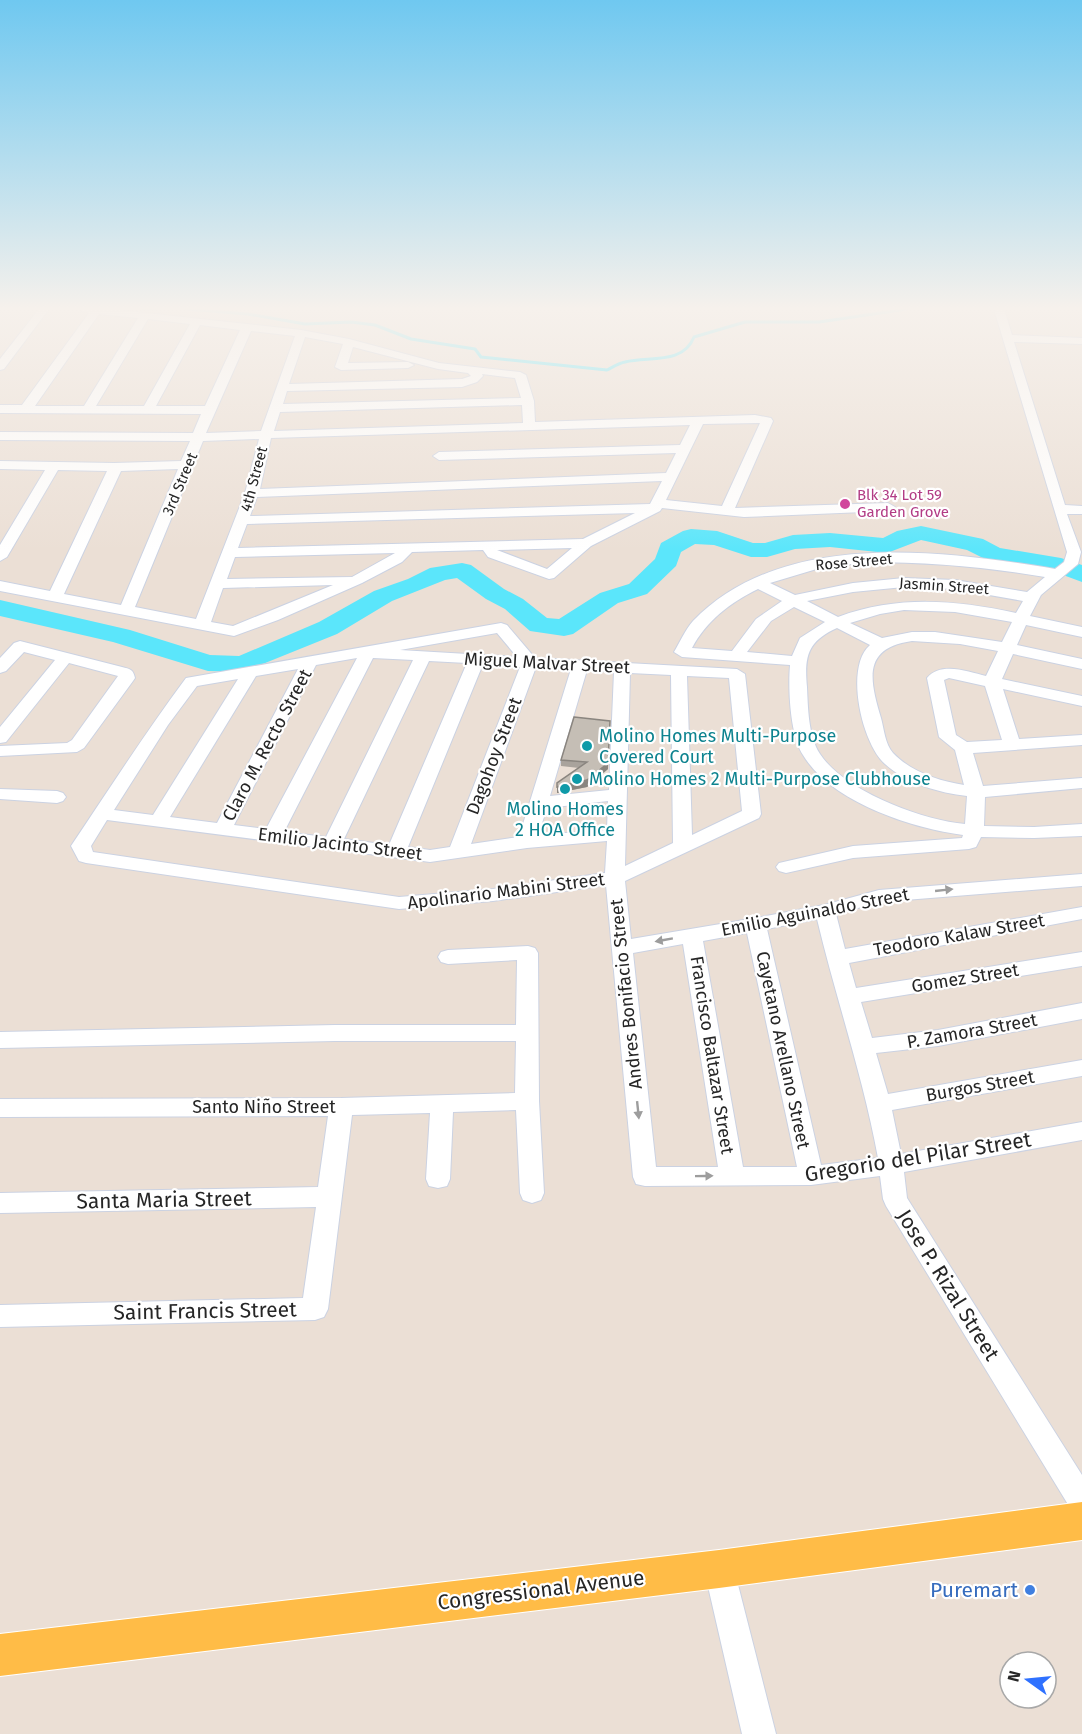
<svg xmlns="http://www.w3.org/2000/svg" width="1082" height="1734" viewBox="0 0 1082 1734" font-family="'Fira Sans',sans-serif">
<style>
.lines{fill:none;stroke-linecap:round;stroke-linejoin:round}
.stream{stroke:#5be6fb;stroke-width:3}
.river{fill:#5be6fb;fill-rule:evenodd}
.minor-casing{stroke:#cbd2e2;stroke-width:2}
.major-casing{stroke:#fff;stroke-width:2}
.minor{fill:#fff;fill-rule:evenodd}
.major{fill:#ffbc47;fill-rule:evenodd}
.wall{fill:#a9a39c}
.shaded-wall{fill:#8a857f}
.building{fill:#c5beb5;stroke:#8a857f;stroke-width:1.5}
.oneway{fill:#9d9d9d}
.hotel-dot{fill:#d1479c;stroke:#fff;stroke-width:2}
.culture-dot{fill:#0f9aa8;stroke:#fff;stroke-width:2}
.shop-dot{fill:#3f7fe0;stroke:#fff;stroke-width:2}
.labels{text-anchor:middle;stroke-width:4.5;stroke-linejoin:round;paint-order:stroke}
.far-street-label{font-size:15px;fill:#262626;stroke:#fff}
.far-hotel-label{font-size:15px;fill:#b23c85;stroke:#fff;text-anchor:start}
.street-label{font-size:18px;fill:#262626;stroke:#fff}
.culture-label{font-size:18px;fill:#0d838f;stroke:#fff;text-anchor:start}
.near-street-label{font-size:21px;fill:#262626;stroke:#fff}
.near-shop-label{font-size:21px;fill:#366cbe;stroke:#fff;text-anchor:end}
</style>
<rect width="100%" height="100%" fill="#ebdfd5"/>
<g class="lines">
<path class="stream" d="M143 309H156
M186 309 248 314 305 324 351 322 375 325 411 339 475 349 481 357 607 370C613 367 619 363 625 362 649 356 683 365 694 337L745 322H819L907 309"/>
<path class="river" d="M921 526 983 539 1000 548 1061 558 1082 565V582L1055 572 1009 564 983 558 967 550 921 540 887 553 830 547 795 549 767 557H751L714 545 695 544 681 552 676 566 647 594 618 603 573 634 564 636 530 631 505 609 486 599 457 578 445 580 392 601 337 634 243 672 208 671 113 642 0 616V600L130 630 210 655 239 656 319 622 374 591 408 579 430 568 462 563 471 565 504 589 523 599 547 618 559 619 600 593 629 584 655 559 661 543 683 531 691 529 717 531 753 543H765L793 535 830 533 883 538 897 531Z"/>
<defs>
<path id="minor" d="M39 309H49L4 369 0 370V359Z
M78 309H109L301 330 349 339 439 363 520 372 526 375 534 401 535 422 755 415 771 418 773 421 735 508 888 503 895 507 888 511 744 517 662 508 660 511 591 546 554 578 549 579 488 557 483 550 412 552 402 562 362 583 278 620 234 636 0 591V581L50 591 107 471 58 470 7 557 0 561V545L45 470 0 469V461L114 463 181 461 190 441 0 440V432L193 433 201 414 0 413V405H22L89 313ZM99 314 138 318 84 406H35ZM148 319 190 324 144 406H96ZM200 325 240 330 205 406H156ZM251 331 295 336 261 431 206 433ZM305 337 343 344 335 367 341 370 408 368 414 365 408 362 348 363 353 347 438 369 468 373 471 376 462 379 289 384ZM482 374 515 378 521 398 283 404 287 391 462 387 477 382 483 376ZM522 405 523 423 274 431 280 412ZM760 423 722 506 666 500 703 424ZM690 425 680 445 439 452 433 456 439 460 676 453 666 473 260 489 271 438ZM259 439 245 493 196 619 135 607 203 441ZM178 469 121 605 64 594 121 471ZM662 481 650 504 250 516 257 497ZM635 513 583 539 238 548 247 524ZM572 548 547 569 497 550ZM395 553 352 577 227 579 235 557ZM333 585 233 626 211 622 223 588Z
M994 309H1004L1012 335 1082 338V344L1014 342 1065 505 1082 506V514H1067L1081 552 1078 564 1041 595 1030 616 1082 627V637L1026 625 1017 645 1082 659V669L1013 654 1002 679 1082 696V706L1003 689 1019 739 1082 735V745L973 753 983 786 1082 778V788L985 797 984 826 1034 827 1082 824V836L1034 838 981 837 976 847 969 849 853 858 786 873 779 871 776 867 779 863 853 846 962 838 963 835C911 828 831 802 803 755 790 735 788 689 790 665L682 657 674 652C680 642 685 630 693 621 782 529 941 550 1055 569L1064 562 1067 552ZM868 562C928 562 986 567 1045 577L1027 592 955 580 904 578 853 583 795 595 770 583 820 568ZM904 587 955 589 1023 601 1016 613C955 600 898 595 838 617L807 601 853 592ZM758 589 782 601 756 619 732 651 692 648C706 621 731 602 758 589ZM794 607 825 622 800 638 792 656 747 652 771 621ZM904 610 955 612 1012 622 1002 642 935 632H912L882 638 850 623 880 614ZM837 628 870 645C844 667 862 744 885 764 906 783 939 793 967 796L965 824C922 820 844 791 820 754 808 736 808 707 807 687 804 656 808 641 837 628ZM912 641 960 644 998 651 986 676C969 672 941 661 927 678L939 737 955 750 964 785C939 781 911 772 893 753 885 744 884 729 881 718 869 678 863 648 912 641ZM949 678 985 686 1002 740 967 742 956 735 944 680Z
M501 623 507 625 535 658 737 669 745 674 761 814 759 818 625 881 631 939 756 918 824 905 879 890 1082 874V886L880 902 836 914 845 949 1082 907V919L849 963 856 988 1082 952V966L861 1002 872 1038 938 1030 1082 1003V1019L938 1046 876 1053 888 1094 1082 1060V1076L892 1110 901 1154 1082 1122V1140L904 1172 907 1198 1082 1475V1515L1072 1511 886 1206 883 1199 880 1176 811 1185 645 1186 636 1184 633 1177 606 885 493 901 399 909 86 863 79 861 71 846C108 791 145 733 186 678ZM497 633 517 657 400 650ZM357 658 266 829 234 825 316 665ZM373 658 413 660 326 837 284 832ZM429 661 467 663 389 845 344 839ZM483 664 520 667 450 847 430 850 408 847ZM536 667 571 669 519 837 471 844ZM298 669 217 823 170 817 256 676ZM587 670 614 672 609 790 550 796ZM630 673 671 675 673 843 625 866ZM687 676 729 678 742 811 692 835ZM238 679 153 815 114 810 168 725 197 686ZM608 801 607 830 538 835 547 808ZM107 820 430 862 527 848 607 841 605 873 493 889 399 897 93 852 91 846ZM817 919C836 999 863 1076 878 1158L821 1165 767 929ZM747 933 797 1167H743L703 941ZM683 944 718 1167H656L633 953Z
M20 641 122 667C130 669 133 669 135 678L133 681 84 748 77 752 0 756V746L67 743 72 740 118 676 69 663 6 742 0 743V727L55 660 24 652 6 671 0 673V658L14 643Z
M0 789 57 791 63 793 66 797 63 801 57 803 0 799Z
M528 946 535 948 538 953 539 1101 544 1193 541 1200 532 1203 523 1200 520 1193 516 1110 453 1112 450 1179 447 1186 438 1188 429 1186 426 1179 430 1113 352 1115 328 1309 324 1317 315 1320 0 1327V1305L303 1298 316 1207 0 1213V1193L318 1187 328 1116 0 1117V1099L341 1098 515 1093 516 1041H335L0 1048V1032L335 1025H516L517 960 448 964 441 962 438 957 441 952 448 950Z
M719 1554 730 1558 734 1569 776 1734H742L704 1569 708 1558Z"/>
<path id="major" d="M1082 1502V1540L719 1588 0 1676V1634L719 1550Z"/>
</defs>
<use href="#minor" class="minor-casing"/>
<use href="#major" class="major-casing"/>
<use href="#minor" class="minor"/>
<use href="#major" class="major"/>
</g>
<path class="wall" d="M574 717 608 769 587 787 557 793V783L579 768 561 766V760Z"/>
<path class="shaded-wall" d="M610 721 608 769 587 787 557 793V787L608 763Z"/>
<path class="building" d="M574 717 610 721 608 763 587 780 557 787V783L587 762 561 760Z"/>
<defs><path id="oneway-solid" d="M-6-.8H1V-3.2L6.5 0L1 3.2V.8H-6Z" transform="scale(1.5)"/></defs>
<g class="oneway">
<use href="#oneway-solid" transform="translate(944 890) rotate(-6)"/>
<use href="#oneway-solid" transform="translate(664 940) rotate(170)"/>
<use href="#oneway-solid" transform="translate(638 1110) rotate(84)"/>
<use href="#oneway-solid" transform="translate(704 1176) rotate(-1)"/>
</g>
<linearGradient id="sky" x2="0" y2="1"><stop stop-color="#6fc8f0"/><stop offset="0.56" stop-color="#f6f1ec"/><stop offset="1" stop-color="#f6f1ec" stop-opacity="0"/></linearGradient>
<rect width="1082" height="551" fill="url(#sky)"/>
<circle class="hotel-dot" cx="845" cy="504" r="6"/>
<g class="culture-dot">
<circle cx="587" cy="746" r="6"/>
<circle cx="577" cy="779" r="6"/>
<circle cx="565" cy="789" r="6"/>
</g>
<circle class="shop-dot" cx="1030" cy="1590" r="6"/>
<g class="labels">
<g class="far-street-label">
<text transform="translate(254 479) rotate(-75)" y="5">4th Street</text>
<text transform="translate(180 484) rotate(-67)" y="5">3rd Street</text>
<text transform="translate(854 562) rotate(-5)" y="5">Rose Street</text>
<text transform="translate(944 586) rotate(4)" y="5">Jasmin Street</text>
</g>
<g class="far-hotel-label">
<text x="857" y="500">Blk 34 Lot 59<tspan x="857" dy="17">Garden Grove</tspan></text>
</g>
<g class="street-label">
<text transform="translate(547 663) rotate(3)" y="6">Miguel Malvar Street</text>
<text transform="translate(267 745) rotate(-62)" y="6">Claro M. Recto Street</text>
<text transform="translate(494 756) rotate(-69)" y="6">Dagohoy Street</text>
<text transform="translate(340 844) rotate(7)" y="6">Emilio Jacinto Street</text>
<text transform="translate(506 891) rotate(-7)" y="6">Apolinario Mabini Street</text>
<text transform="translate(815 912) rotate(-11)" y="6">Emilio Aguinaldo Street</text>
<text transform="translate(959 935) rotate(-10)" y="6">Teodoro Kalaw Street</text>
<text transform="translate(965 978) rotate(-9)" y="6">Gomez Street</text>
<text transform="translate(626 994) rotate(-96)" y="6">Andres Bonifacio Street</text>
<text transform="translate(972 1031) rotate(-10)" y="6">P. Zamora Street</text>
<text transform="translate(783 1050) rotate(78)" y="6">Cayetano Arellano Street</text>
<text transform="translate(712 1055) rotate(81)" y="6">Francisco Baltazar Street</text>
<text transform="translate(980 1086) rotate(-10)" y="6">Burgos Street</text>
<text x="264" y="1113">Santo Niño Street</text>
</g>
<g class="culture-label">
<text x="599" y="742">Molino Homes Multi-Purpose<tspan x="599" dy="21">Covered Court</tspan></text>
<text x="589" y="785">Molino Homes 2 Multi-Purpose Clubhouse</text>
<text x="565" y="815" text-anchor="middle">Molino Homes<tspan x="565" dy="21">2 HOA Office</tspan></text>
</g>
<g class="near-street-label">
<text transform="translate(918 1157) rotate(-9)" y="7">Gregorio del Pilar Street</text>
<text transform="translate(164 1200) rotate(-1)" y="7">Santa Maria Street</text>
<text transform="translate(948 1285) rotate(58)" y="7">Jose P. Rizal Street</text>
<text transform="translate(205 1311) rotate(-1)" y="7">Saint Francis Street</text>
<text transform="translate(541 1590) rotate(-7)" y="7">Congressional Avenue</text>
</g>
<g class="near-shop-label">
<text x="1018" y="1597">Puremart</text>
</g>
</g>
<g transform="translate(1028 1680) rotate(285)"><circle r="28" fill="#ffffff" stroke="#a8a8a8" stroke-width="1.5"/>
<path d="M0-4.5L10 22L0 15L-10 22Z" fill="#2f71ff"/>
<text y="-9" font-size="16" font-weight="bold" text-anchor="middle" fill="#262626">N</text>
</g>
</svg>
